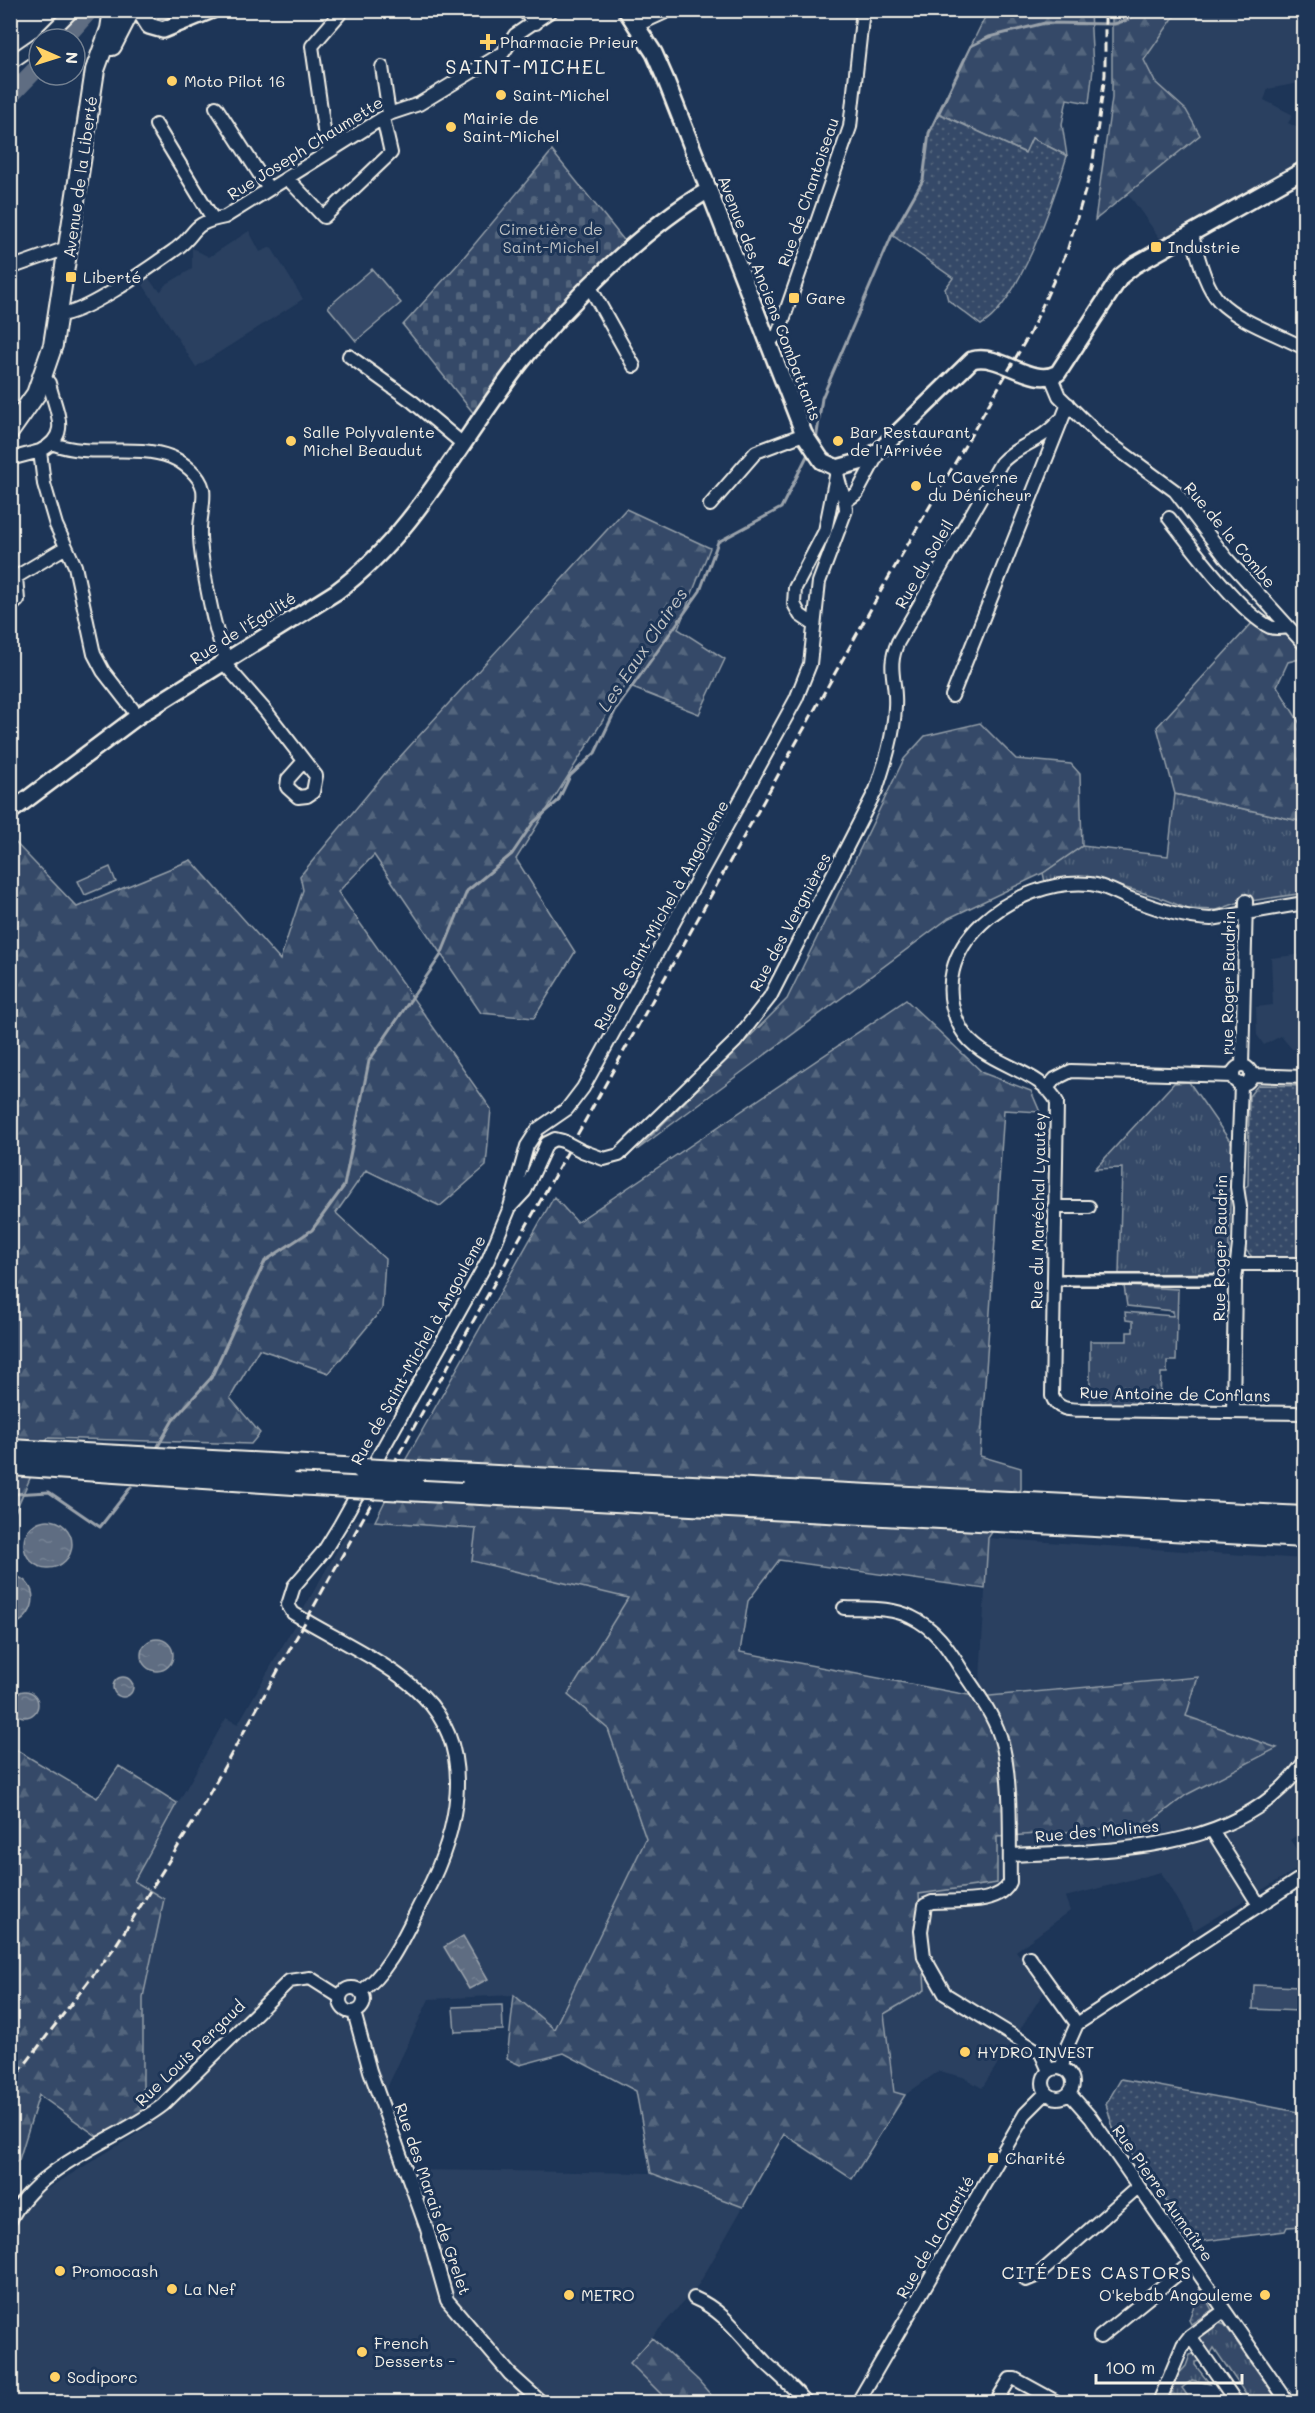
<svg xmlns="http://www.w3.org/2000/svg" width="1315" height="2413" viewBox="0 0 1315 2413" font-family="Mali,sans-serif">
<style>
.built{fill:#2a4060}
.grass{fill:url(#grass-tufts);stroke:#949ea8;stroke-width:1.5}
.forest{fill:url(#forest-firs);stroke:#949ea8;stroke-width:1.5}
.cemetery{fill:url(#cemetery-stones);stroke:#949ea8;stroke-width:1.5}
.park{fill:url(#park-dots);stroke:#949ea8;stroke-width:1.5}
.pitch{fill:#354a67;stroke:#949ea8;stroke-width:1.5}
.water{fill:url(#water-ripples);stroke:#9aa2ab;stroke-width:1.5}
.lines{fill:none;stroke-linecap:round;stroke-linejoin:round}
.stream{stroke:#9aa2ab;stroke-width:3}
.river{stroke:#5e6d82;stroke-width:18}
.pedestrian-casing{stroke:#f4f1e8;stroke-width:14}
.minor-casing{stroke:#f4f1e8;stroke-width:16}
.tertiary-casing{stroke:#f4f1e8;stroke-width:20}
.primary-casing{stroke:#f4f1e8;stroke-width:22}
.trunk-casing{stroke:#f4f1e8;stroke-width:24}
.pedestrian{stroke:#1d3557;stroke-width:9}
.minor{stroke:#1d3557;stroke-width:12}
.tertiary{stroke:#1d3557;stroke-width:15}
.primary{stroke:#1d3557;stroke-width:18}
.trunk{stroke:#1d3557;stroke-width:20}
.rail{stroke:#f4f1e8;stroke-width:3;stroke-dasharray:9 4.5;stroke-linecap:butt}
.minor-bridge-casing{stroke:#f4f1e8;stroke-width:16;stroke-linecap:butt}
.trunk-bridge-casing{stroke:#f4f1e8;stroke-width:24;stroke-linecap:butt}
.minor-bridge{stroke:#1d3557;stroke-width:12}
.trunk-bridge{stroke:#1d3557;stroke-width:20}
.poi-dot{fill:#ffd166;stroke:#1d3557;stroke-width:2}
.labels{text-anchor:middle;stroke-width:6;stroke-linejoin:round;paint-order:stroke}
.poi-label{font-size:16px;fill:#f4f1e8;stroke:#1d3557;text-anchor:start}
.street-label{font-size:16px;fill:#f4f1e8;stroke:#1d3557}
.park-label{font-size:16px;fill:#bbbfc1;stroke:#1d3557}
.water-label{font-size:18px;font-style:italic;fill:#c0c3c4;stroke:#1d3557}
.neighbourhood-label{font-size:18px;letter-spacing:1.5px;fill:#f4f1e8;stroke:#1d3557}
.quarter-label{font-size:20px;letter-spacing:1.5px;fill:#f4f1e8;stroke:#1d3557}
</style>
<defs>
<pattern id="grass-tufts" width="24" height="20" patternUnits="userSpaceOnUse" patternTransform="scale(1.5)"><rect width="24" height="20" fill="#354a67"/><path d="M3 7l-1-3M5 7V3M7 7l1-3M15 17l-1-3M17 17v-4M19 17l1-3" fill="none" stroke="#53657d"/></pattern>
<pattern id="forest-firs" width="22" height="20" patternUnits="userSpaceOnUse" patternTransform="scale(1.5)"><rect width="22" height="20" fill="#354a67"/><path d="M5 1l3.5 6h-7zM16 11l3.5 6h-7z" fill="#53657d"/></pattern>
<pattern id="cemetery-stones" width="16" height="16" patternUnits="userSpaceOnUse" patternTransform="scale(1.5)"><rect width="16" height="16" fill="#354a67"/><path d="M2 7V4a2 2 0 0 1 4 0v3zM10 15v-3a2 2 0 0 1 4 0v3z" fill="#53657d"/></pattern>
<pattern id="park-dots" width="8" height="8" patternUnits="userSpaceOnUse" patternTransform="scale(1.5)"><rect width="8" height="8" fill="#354a67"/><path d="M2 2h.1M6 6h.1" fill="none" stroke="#53657d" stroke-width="1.8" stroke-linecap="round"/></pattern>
<pattern id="water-ripples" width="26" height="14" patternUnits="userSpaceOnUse" patternTransform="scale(1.5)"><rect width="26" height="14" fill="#5e6d82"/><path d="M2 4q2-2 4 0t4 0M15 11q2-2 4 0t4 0" fill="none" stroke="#768294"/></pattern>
</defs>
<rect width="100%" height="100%" fill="#1d3557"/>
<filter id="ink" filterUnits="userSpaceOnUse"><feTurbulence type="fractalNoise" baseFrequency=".0167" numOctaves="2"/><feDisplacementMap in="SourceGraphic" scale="12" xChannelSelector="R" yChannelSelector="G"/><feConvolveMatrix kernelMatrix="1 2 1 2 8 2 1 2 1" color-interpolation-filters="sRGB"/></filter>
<g filter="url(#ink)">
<path class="built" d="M1178 11H1304V82L1268 89 1264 100 1293 115 1288 123 1304 131V163L1161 240 1127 192 1200 135 1186 110 1155 82 1144 60Z
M249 231 260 252 271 247 303 299 196 367 140 280 147 276 155 287 161 291 165 285 192 269V248L209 257Z
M1304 954V1048L1292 1049 1281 1036 1264 1045 1257 1035 1256 1007 1273 1005 1271 958Z
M355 1519 477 1529 472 1562 628 1598 568 1695 608 1729 646 1839 553 2029 514 1995 429 1999 386 2090 413 2170 651 2173 743 2207 699 2284 630 2362 668 2402H11V2236L31 2199 151 2125 143 2113V1997L164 1899 134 1881 226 1718 238 1724Z
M988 1538 1304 1559V1830L1290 1840 1304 1860V1865L1194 1930 1161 1872 1065 1897 1070 1911 1016 1951 1046 1989 982 2088 963 2077 939 2071 905 2095 895 2092 884 2014 925 1989 919 1894 996 1883 997 1837 1146 1826 1186 1795 1277 1748 1186 1716 1198 1677 979 1697Z"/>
<path class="grass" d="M1175 794 1304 822V893L1237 903 1217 910 1188 909 1158 897 1101 881 1076 877 1045 882 1043 873 1082 846 1168 856Z
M1189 1082 1232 1144 1228 1273 1119 1274 1122 1168 1095 1169 1174 1083Z
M1124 1286 1178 1289 1176 1361H1167V1373H1161L1160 1405 1090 1404V1341H1127V1332H1133V1321L1126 1320 1125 1312 1173 1316V1311L1127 1306Z
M1219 2323 1225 2325 1279 2402H1251L1214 2348 1210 2355 1199 2341 1201 2336Z
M1194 2354 1200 2361 1195 2362V2365L1210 2384 1192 2380 1182 2388 1192 2402H1169L1177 2376 1186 2366 1190 2355Z"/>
<path class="forest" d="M988 11H1090L1093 69 1089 103 1067 99 1062 124 1067 156 1032 138 1026 153 938 113Z
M1112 11H1178L1144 60 1155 82 1186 110 1200 135 1095 220 1112 98Z
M626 509 710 548 678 629 725 659 699 714 625 685 516 859 575 952 534 1018 481 1013 374 855 338 892 491 1109 486 1166 440 1206 366 1170 336 1213 385 1259 382 1309 329 1373 259 1349 230 1398 260 1433 251 1444 48 1438 11 1521V838L77 907 191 860 280 960 303 890 300 876 387 771Z
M1253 622 1271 632 1288 635 1304 654V658L1288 662 1277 686 1304 730V822L1175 794 1157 727Z
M980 723 1016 759 1071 764 1080 774 1082 846 1043 873 949 918 637 1150 787 999 904 759 925 736Z
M906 1000 983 1073 1031 1091 1040 1112 1004 1110 980 1456 1021 1468V1489L988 1538 985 1589 779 1560 748 1601 740 1652 979 1697 1198 1677 1186 1716 1277 1748 1186 1795 1146 1826 997 1837V1883L919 1894 925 1990 884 2014 894 2092 905 2095 852 2179 784 2134 743 2207 651 2173 636 2091 564 2053 520 2065 507 2059 514 1995 554 2029 646 1839 608 1729 568 1695 628 1598 472 1561 476 1529 375 1521 406 1459 554 1197 577 1222Z
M10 1746 97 1798 119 1766 177 1803 134 1881 164 1899 143 1997V2113L101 2139 39 2095 19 2160 11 2165Z
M652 2338 698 2380 717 2402H669L630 2363Z"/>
<path class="cemetery" d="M552 151 627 244 475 415 403 325 458 264Z"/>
<path class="park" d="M938 113 1025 153 1032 138 1067 156C1054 199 1019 304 981 325L948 300 945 289 953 278 892 235 923 180 929 133Z
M1258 1085 1304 1086V1259L1253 1258 1245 1249 1246 1206 1243 1189 1248 1185 1249 1096Z
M1121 2079 1304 2113V2226L1287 2227 1285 2231 1196 2242 1124 2143 1115 2134 1106 2104Z
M1200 2288 1212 2310 1191 2324 1189 2320Z"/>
<path class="pitch" d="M372 269 401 303 356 341 328 307Z
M110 867 116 882 85 895 78 881Z
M1254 1985 1300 1987 1299 2011 1253 2009Z
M502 2005 503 2030 455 2032 453 2007Z"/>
<path class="water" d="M24 1544a24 24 0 1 1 48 0a24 24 0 1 1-48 0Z
M10 1575C41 1579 39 1616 13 1625H10Z
M141 1655a16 16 0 1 1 32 0a16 16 0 1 1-32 0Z
M113 1687a10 10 0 1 1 20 0a10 10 0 1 1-20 0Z
M12 1704a13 13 0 1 1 26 0a13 13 0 1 1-26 0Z
M463 1936 488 1979 469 1989 444 1947Z"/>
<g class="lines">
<path class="stream" d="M816 441 822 398 892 235 923 180 929 133 971 46 989 37 1045 23 1114 24 1127 20 1139 10
M157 1448 173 1420 211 1378 265 1261 312 1230 344 1186 369 1061 441 955 467 891 512 854 533 823 558 801 570 776 595 753 615 711 700 591 718 542 781 508 809 452
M10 1497 13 1494 49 1492 100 1527 131 1487"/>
<path class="river" d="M64 39 90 10
M10 96 39 66"/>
<defs>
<path id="pedestrian" d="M1053 1280H1235"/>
<path id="minor" d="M522 10 536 23
M637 25 670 10
M44 39 73 10
M10 63 39 43
M382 67 389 114
M216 107 269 189
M156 125 213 219
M331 150 325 137 312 46 343 10
M287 178 324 217 391 153 383 118
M1191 233C1198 254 1204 285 1219 301 1238 321 1280 335 1304 348
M10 268 61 250 69 251
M590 287 634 366
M58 315C84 315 152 266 176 249 199 233 188 224 225 217L389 114 419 104 503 53 515 35 552 10
M769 342 778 334 782 323 850 127 863 10
M349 356 413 402 463 444
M44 377 49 383C56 413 72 435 40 451L44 484 56 525 75 566 94 654 103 671 138 716
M1051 377 1059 396 1100 436 1175 491 1227 559 1304 644
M54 444C91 458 134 443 171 457 183 462 200 475 203 489 205 501 200 517 200 530 199 554 215 639 227 659
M10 459 40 451
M846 501 857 493 880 450
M710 505 756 452 804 434
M1169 518C1190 545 1241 614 1270 627 1275 629 1282 628 1288 627
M10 607 18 600 16 577 66 547
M813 624 800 615 794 604 795 588 825 531 836 476
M222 661 265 710 316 776 313 792 307 796 298 797 287 787 288 779 304 761
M952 696 1068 404
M1304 903 1211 919C1182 918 1156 908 1128 898 1117 893 1103 885 1090 884 1017 877 918 947 961 1029 981 1065 1042 1069 1057 1102L1052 1396C1058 1413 1076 1409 1091 1410L1304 1413
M1233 1075a9 9 0 1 1 18 0a9 9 0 1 1-18 0Z
M1242 1066 1246 901
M1252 1075 1304 1077
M1046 1089 1055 1079 1071 1071 1233 1076
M582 1151 604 1159 619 1155 735 1042 770 997 876 790C885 763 894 735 895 707 897 681 886 668 898 642L1001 463C1017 445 1041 442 1060 420
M511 1206 525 1191 547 1143 555 1139 563 1141
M1054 1207H1089
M1239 1264H1304
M1233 1412 1235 1280 1239 1245 1240 1207 1237 1187 1241 1085
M844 1608C866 1609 891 1607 911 1617 935 1628 948 1648 961 1669 975 1690 992 1712 1000 1736 1013 1775 1009 1840 1010 1882 1000 1906 954 1900 932 1902L925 1905 921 1931 924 1957 945 1994 1041 2053 1049 2071
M1212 1830 1259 1905
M1010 1855C1110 1850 1241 1854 1304 1762
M1029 1957 1077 2024
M340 2000a12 12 0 1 1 24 0a12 12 0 1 1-24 0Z
M360 1992C391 1972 408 1926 425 1895 457 1834 478 1751 423 1696 391 1663 333 1638 293 1613L288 1605 294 1586 324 1551 340 1525 488 1260 510 1207 527 1146 538 1129 567 1109 583 1088 796 699 810 664 819 582 846 510C846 495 836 482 837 468
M354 2012 370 2071 427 2229 447 2300 510 2374 541 2402
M1043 2083a15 15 0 1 1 30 0a15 15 0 1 1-30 0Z
M1062 2069 1065 2051 1077 2024 1304 1876
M1069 2093 1091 2118 1288 2402
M10 2221C37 2164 115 2142 163 2105L289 1981 310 1978 340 1997
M1026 2280 1038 2275 1138 2187
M694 2298C725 2311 743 2339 766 2363 780 2376 793 2387 806 2402
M1190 2336 1236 2402
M1100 2337 1191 2263
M858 2402 1025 2114 1046 2093
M996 2402 1010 2379H1015L1057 2402
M1159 2402 1183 2345 1190 2336 1224 2311"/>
<path id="tertiary" d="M139 10 149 26 163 30 212 10
M626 10 654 53 665 78 804 434 822 461 837 468 863 461 880 450 972 360C1001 352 1031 388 1058 373L1121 276 1135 265 1304 170
M10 812 138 716 336 592C417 532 460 440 521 362 567 304 645 226 709 190"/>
<path id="primary" d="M112 46 130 11
M10 431 36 394 53 345 95 70 110 29 113 10"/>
<path id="trunk" d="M10 1450 362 1469
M10 1465 294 1484
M417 1472 1304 1517
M462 1493 1304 1537"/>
</defs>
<use href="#pedestrian" class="pedestrian-casing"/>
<use href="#minor" class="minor-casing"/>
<use href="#tertiary" class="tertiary-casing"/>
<use href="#primary" class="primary-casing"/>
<use href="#trunk" class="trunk-casing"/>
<use href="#pedestrian" class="pedestrian"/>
<use href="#minor" class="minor"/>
<use href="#tertiary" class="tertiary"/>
<use href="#primary" class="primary"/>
<use href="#trunk" class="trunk"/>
<path class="rail" d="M10 2084 114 1948 194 1821 882 589 1030 333 1067 251 1092 168 1105 75V10"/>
<defs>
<path id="minor-bridge" d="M563 1141 582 1151"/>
<path id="trunk-bridge" d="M362 1469 417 1472
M294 1484 462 1493"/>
</defs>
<use href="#minor-bridge" class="minor-bridge-casing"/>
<use href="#trunk-bridge" class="trunk-bridge-casing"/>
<use href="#minor-bridge" class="minor-bridge"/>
<use href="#trunk-bridge" class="trunk-bridge"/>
</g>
</g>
<g class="poi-dot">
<path d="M485 33h6v6h6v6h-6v6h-6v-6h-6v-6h6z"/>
<circle cx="172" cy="81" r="6"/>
<circle cx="501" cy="95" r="6"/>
<circle cx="451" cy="127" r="6"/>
<rect x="1150" y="241" width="12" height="12" rx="3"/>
<rect x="65" y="271" width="12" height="12" rx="3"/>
<rect x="788" y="292" width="12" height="12" rx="3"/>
<circle cx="291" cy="441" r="6"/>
<circle cx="838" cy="441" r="6"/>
<circle cx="916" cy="486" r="6"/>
<circle cx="965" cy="2052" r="6"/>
<rect x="987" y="2152" width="12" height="12" rx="3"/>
<circle cx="60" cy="2271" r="6"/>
<circle cx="172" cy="2289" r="6"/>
<circle cx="569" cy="2295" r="6"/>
<circle cx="1265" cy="2295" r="6"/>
<circle cx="362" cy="2352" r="6"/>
<circle cx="55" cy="2377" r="6"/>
</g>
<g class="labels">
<g class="poi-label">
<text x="500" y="48">Pharmacie Prieur</text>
<text x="184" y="87">Moto Pilot 16</text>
<text x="513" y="101">Saint-Michel</text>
<text x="463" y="124">Mairie de<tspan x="463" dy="18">Saint-Michel</tspan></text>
<text x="1168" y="253">Industrie</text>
<text x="83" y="283">Liberté</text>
<text x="806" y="304">Gare</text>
<text x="303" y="438">Salle Polyvalente<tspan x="303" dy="18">Michel Beaudut</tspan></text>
<text x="850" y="438">Bar Restaurant<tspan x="850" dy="18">de l'Arrivée</tspan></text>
<text x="928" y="483">La Caverne<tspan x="928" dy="18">du Dénicheur</tspan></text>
<text x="977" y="2058">HYDRO INVEST</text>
<text x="1005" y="2164">Charité</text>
<text x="72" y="2277">Promocash</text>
<text x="184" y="2295">La Nef</text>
<text x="581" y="2301">METRO</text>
<text x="1253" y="2301" text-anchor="end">O'kebab Angouleme</text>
<text x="374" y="2349">French<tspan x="374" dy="18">Desserts -</tspan></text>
<text x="67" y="2383">Sodiporc</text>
</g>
<g class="street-label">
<text transform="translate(305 148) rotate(-32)" y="6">Rue Joseph Chaumette</text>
<text transform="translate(80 177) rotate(-82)" y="6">Avenue de la Liberté</text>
<text transform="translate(808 192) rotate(-71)" y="6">Rue de Chantoiseau</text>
<text transform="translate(770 298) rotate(69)" y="6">Avenue des Anciens Combattants</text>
<text transform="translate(1230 535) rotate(50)" y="6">Rue de la Combe</text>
<text transform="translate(924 564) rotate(-60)" y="6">Rue du Soleil</text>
<text transform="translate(243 628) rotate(-32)" y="6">Rue de l'Égalité</text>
<text transform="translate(661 915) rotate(-61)" y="6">Rue de Saint-Michel à Angouleme</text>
<text transform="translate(790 922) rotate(-62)" y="6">Rue des Vergnières</text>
<text transform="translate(1228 983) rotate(-89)" y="6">rue Roger Baudrin</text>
<text transform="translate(1038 1211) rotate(-89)" y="6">Rue du Maréchal Lyautey</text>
<text transform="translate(1220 1248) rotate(-89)" y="6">Rue Roger Baudrin</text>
<text transform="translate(418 1350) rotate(-61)" y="6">Rue de Saint-Michel à Angouleme</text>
<text transform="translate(1175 1394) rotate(1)" y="6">Rue Antoine de Conflans</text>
<text transform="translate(1097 1831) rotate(-5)" y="6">Rue des Molines</text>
<text transform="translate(190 2053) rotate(-44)" y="6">Rue Louis Pergaud</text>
<text transform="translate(1163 2193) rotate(55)" y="6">Rue Pierre Aumaître</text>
<text transform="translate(433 2199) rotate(71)" y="6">Rue des Marais de Grelet</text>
<text transform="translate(935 2237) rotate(-60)" y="6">Rue de la Charité</text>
</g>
<g class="park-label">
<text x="551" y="235">Cimetière de<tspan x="551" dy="18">Saint-Michel</tspan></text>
</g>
<g class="water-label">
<text transform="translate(643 650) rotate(-56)" y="6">Les Eaux Claires</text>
</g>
<g class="neighbourhood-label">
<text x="1097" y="2279">CITÉ DES CASTORS</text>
</g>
<g class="quarter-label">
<text x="526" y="74">SAINT-MICHEL</text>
</g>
</g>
<rect width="1315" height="2413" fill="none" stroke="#1d3557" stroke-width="36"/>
<rect x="18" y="18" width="1279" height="2377" fill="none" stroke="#f4f1e8" stroke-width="2" filter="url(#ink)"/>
<g transform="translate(57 57) rotate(93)"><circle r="28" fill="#1d3557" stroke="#738091" stroke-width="1.5"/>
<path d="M0-4.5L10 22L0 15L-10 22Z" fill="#ffd166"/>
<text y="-9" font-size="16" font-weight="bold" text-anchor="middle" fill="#f4f1e8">N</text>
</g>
<path d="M1096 2374v9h146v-9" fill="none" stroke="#f4f1e8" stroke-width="3"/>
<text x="1105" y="2374" font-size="18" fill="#f4f1e8" stroke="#1d3557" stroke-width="4.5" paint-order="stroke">100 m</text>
</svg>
